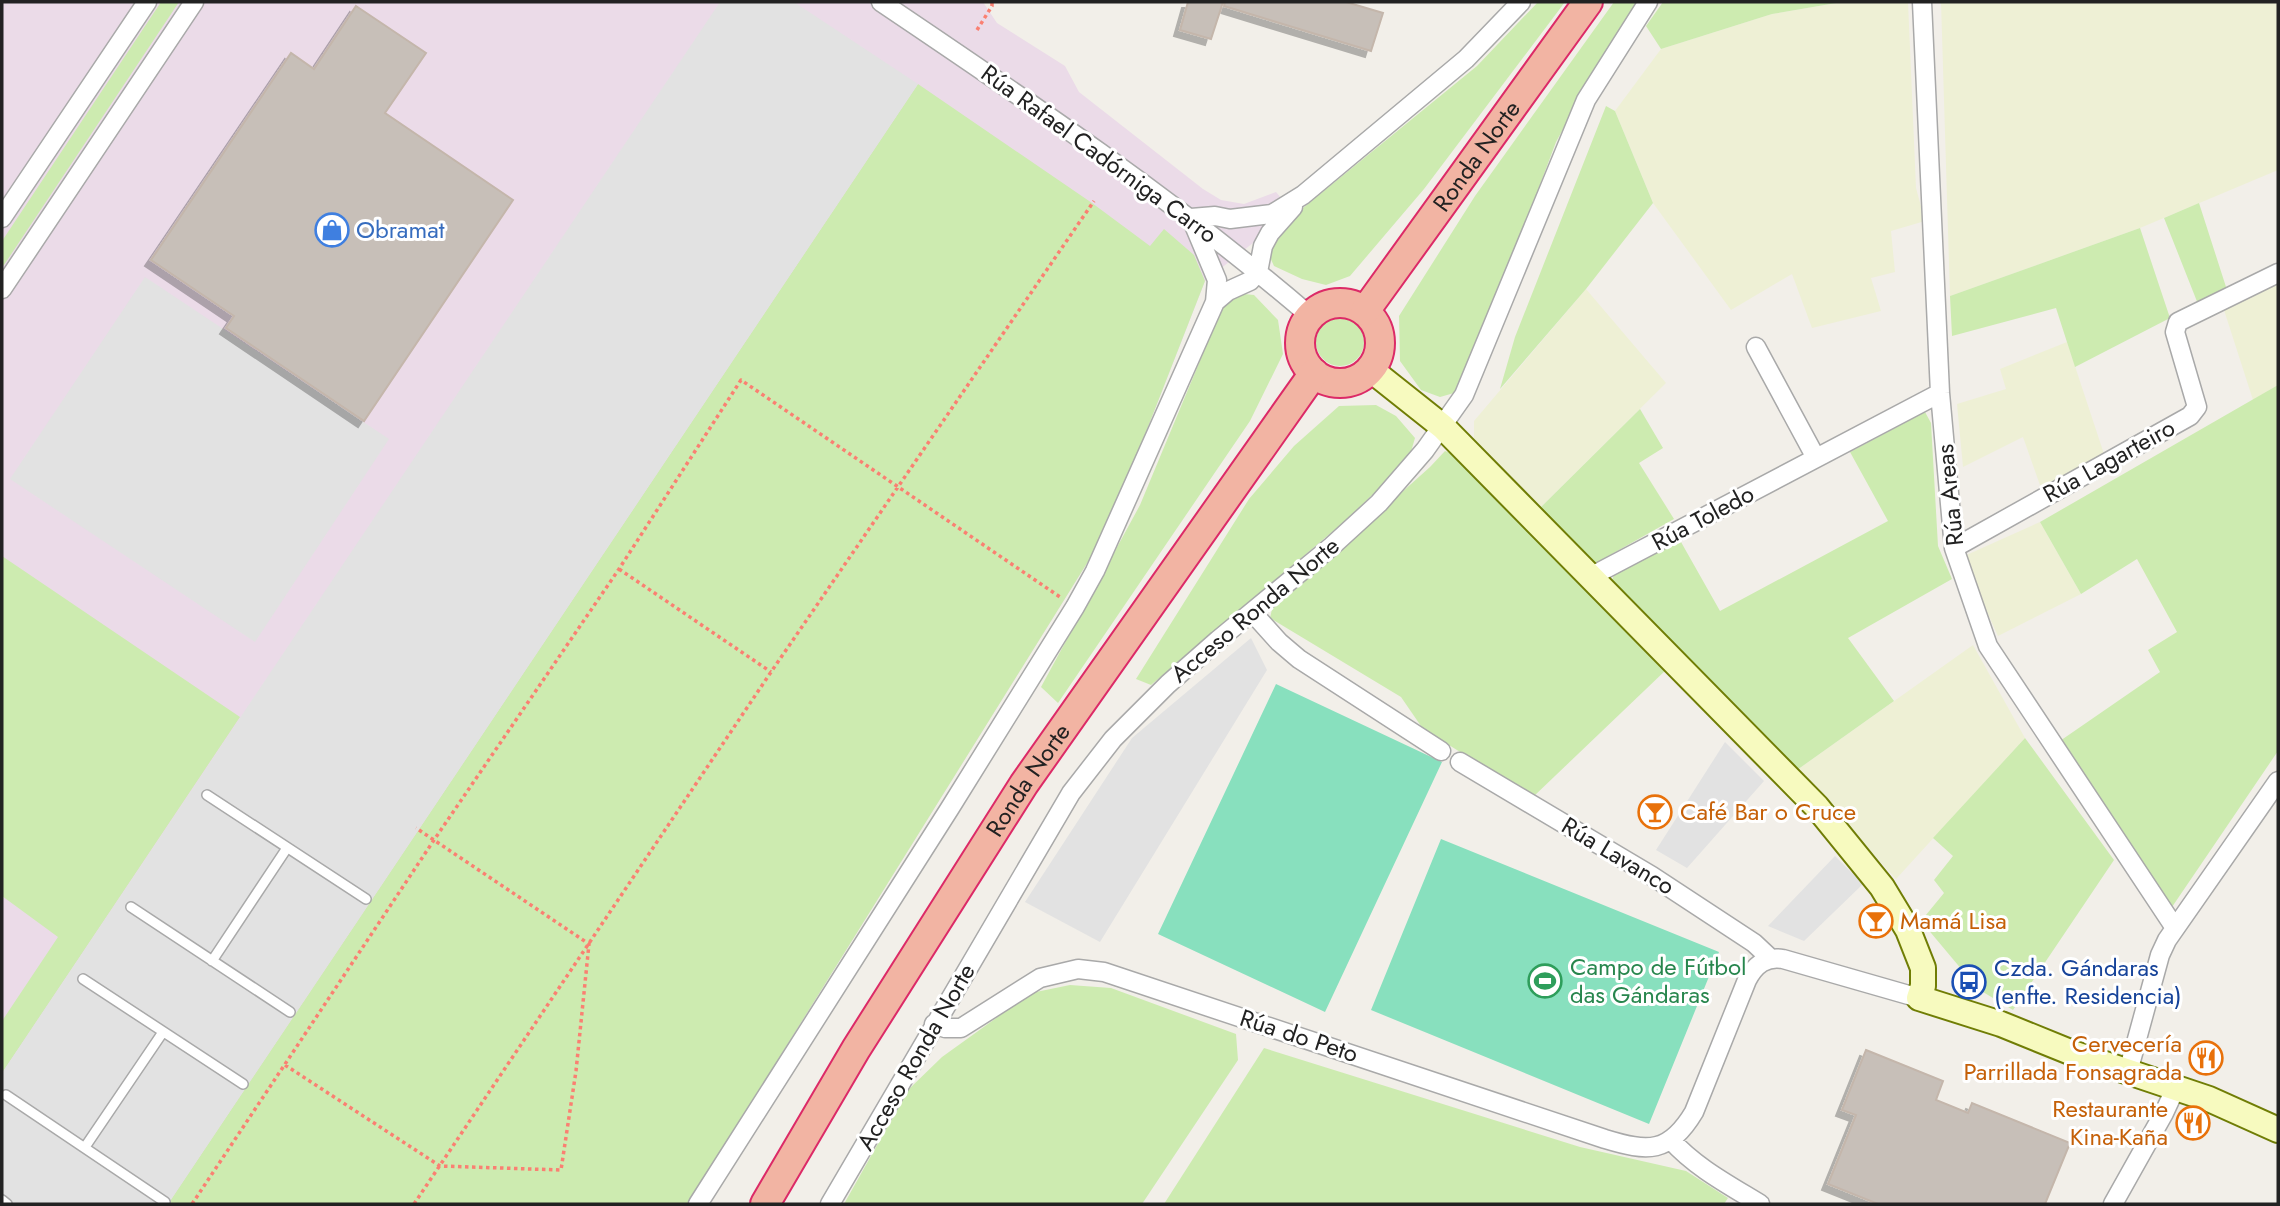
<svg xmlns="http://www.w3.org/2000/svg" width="2280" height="1206" viewBox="0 0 2280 1206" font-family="Jost,sans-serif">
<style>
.industrial{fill:#ebdbe8}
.farmland{fill:#eef0d5}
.grass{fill:#cdebb0}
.pitch{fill:#88e0be}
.parking{fill:#e2e2e2}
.building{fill:#c7bfb8;stroke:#c4b6ab;stroke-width:2;filter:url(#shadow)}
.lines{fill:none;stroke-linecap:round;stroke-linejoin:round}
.service-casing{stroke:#a9a9a9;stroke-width:12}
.minor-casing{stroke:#a9a9a9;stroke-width:21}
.secondary-casing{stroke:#707d05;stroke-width:28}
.trunk-casing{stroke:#dc2a67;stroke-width:32}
.path{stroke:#fa8072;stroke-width:3.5;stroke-dasharray:3.5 3.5;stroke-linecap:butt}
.service{stroke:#fff;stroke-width:9}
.minor{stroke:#fff;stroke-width:18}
.secondary{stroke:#f7fabf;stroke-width:24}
.trunk{stroke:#f2b4a3;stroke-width:28}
.labels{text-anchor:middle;stroke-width:6;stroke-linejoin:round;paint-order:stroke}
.street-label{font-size:24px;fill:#222;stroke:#fff}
.shop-label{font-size:24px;fill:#366cbe;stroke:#fff;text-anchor:start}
.food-label{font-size:24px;fill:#c56008;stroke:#fff;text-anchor:start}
.leisure-label{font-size:24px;fill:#27864d;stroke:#fff;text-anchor:start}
.transit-label{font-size:24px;fill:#164399;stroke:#fff;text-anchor:start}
</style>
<defs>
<filter id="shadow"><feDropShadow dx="-6" dy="6" stdDeviation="0" flood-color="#0004"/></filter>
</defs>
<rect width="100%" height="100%" fill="#f2efe9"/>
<path class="industrial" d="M2 2H983L997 23 1065 66 1079 92 1203 189 1221 200 1244 204 1276 192 1288 206 1263 235 1205 281 1128 478 1089 560 688 1204H2Z"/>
<path class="farmland" d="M1842 2H1908L1916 188 1925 221 1891 231 1895 272 1871 278 1881 311 1812 328 1792 274 1731 310 1653 203 1615 111 1661 49 1772 14Z
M1941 2H2278V170L2140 228 1950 296Z
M2278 284V385L2253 400 2224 310Z
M1586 289 1666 383 1540 508 1474 439V421Z
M2067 342 2104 454 2041 488 2023 437 1963 467 1957 404 2006 389 2000 369Z
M2040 522 2081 594 1998 636 1962 557Z
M1973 645 2025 738 1896 879 1797 770Z"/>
<path class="grass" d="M161 2H179L2 268V241Z
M1538 2H1565L1424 189 1350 276 1326 285 1302 279 1274 266 1269 255 1276 230 1477 66Z
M1614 2H1639L1607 49 1556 142 1501 289 1454 393 1440 397 1421 390 1400 361 1399 316 1475 196Z
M1663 2H1842L1772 14 1661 49 1646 26Z
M918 84 1092 203 1150 246 1164 229 1194 255 1205 281 1128 478 1089 560 688 1204H168Z
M1606 106 1615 111 1653 203 1586 289 1500 389 1515 337Z
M2199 203 2227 290 2198 304 2164 218Z
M2140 228 2170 318 2075 367 2056 308 1952 336 1950 296Z
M1234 293 1254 295 1278 320 1283 354 1250 421 1058 703 1041 687 1140 505 1219 315 1226 299Z
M1316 342a24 24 0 1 1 48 0a24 24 0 1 1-48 0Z
M2278 385V751L2172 907 2057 743 2160 672 2148 650 2177 632 2137 559 2081 594 2040 522Z
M1376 405 1396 416 1415 438 1410 455 1392 476 1345 521 1151 685 1136 679 1249 499 1294 446 1339 406Z
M1640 409 1663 448 1639 463 1674 519 1594 564 1540 508Z
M1925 412 1931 423 1938 546 1952 579 1848 638 1894 701 1797 770 1734 704 1610 585 1614 575 1621 569 1681 542 1720 611 1888 521 1850 452Z
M1445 451 1455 455 1667 669 1533 797 1423 729 1401 697 1270 618 1272 609 1430 467Z
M2 556 240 717 2 1073V1021L58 937 2 896Z
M2025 738 2114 860 2013 1010 1978 989 1921 921 1944 893 1934 880 1953 856 1933 838Z
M1070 985 1111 988 1236 1034 1238 1060 1142 1204H844L908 1090 942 1057 1031 993Z
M1264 1048 1580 1147 1686 1171 1728 1198 1724 1204H1164Z"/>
<path class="pitch" d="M1276 684 1442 762 1325 1012 1158 934Z
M1441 839 1719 952 1649 1124 1371 1010Z"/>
<path class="parking" d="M720 2H794L918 84 168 1204H2V1073Z
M145 277 389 439 255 642 10 479Z
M1251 638 1267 670 1100 942 1025 902 1132 738Z
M1725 742 1764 781 1687 868 1656 850Z
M1835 856 1863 884 1804 941 1768 926Z"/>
<path class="building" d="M1188 2H1223L1211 39 1180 30Z
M1225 2H1346L1383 13 1371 51 1224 6Z
M356 6 426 53 385 113 513 200 364 421 226 328 234 316 151 260 291 53 314 69Z
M1866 1050 1943 1081 1936 1100 1968 1113 1972 1103 2070 1143 2045 1204H1878L1828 1184 1856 1115 1842 1110Z"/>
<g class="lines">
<defs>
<path id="service" d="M207 795 366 899
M131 907 290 1012
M212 961 287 848
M83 979 243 1084
M6 1095 165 1202
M85 1147 163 1032
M2 1200 7 1204"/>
<path id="minor" d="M881 2C1028 101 1175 200 1310 316
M1922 2 1940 393 1954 548 1988 646 2175 928
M2 218 147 2
M1191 218 1215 216 1230 219 1272 214 1303 195 1466 59 1521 2
M2 289 194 2
M1215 302 1228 291 1250 281 1258 272 1263 246 1270 233 1293 207
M1756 347 1816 458
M1954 548 2190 416 2197 407 2175 332 2178 322 2278 273
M1590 577 1940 393
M1252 612 1279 642 1299 659 1441 751
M1460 762 1652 876 1754 943 1770 958
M934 1024 945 1028H961L1040 978 1078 969 1104 972 1605 1139C1648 1152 1669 1154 1694 1112L1747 980C1755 965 1766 956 1783 959L1919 998
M2128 1072 2160 955 2167 940 2278 781
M1671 1140C1695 1167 1729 1185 1760 1204
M698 1204 950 808 1075 607 1095 571 1215 302 1217 280 1191 218
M830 1204 1071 793 1113 739 1168 684 1218 640 1332 546 1379 503 1425 450 1464 395 1586 100 1648 2
M2113 1204 2164 1113 2176 1087"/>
<path id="secondary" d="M1370 369 1443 427 1817 807 1882 887 1908 930 1923 968V986L1919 998 2001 1024 2075 1054 2209 1099 2278 1130"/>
<g id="trunk">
<circle cx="1340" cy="343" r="40"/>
<path id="s1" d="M1365 311 1588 2"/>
<path id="s2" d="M765 1204 856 1049 1024 784 1314 373"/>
</g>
</defs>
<use href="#service" class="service-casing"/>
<use href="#minor" class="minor-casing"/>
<use href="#secondary" class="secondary-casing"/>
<use href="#trunk" class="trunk-casing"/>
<path class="path" d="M977 30 992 6V2
M619 569 771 672
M285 1065 440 1166 561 1170 576 1071 589 944 416 828
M192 1204 434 840 619 569 741 380 1060 597
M414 1204 771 672 1094 201"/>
<use href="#service" class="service"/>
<use href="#minor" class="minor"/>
<use href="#secondary" class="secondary"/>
<use href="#trunk" class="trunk"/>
</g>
<defs>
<symbol id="shop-ring" viewBox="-11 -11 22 22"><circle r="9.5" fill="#fff" stroke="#3f7fe0" stroke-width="1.5"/><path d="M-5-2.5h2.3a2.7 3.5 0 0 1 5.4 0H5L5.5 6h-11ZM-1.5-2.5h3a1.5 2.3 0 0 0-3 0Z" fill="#3f7fe0"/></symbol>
<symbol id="bar-ring" viewBox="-11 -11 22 22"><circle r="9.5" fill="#fff" stroke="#e8710a" stroke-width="1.5"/><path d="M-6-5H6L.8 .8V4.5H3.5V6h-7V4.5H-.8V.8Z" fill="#e8710a"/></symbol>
<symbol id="stadium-ring" viewBox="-11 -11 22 22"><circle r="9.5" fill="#fff" stroke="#2e9e5b" stroke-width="1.5"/><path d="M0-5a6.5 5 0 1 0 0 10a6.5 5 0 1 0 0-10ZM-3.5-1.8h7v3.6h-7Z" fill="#2e9e5b"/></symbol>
<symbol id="bus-ring" viewBox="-11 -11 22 22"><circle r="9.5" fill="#fff" stroke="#1a4fb4" stroke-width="1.5"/><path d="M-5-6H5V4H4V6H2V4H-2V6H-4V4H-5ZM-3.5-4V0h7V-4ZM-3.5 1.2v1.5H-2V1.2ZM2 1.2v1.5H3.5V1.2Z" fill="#1a4fb4"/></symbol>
<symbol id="restaurant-ring" viewBox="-11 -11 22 22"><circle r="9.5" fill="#fff" stroke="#e8710a" stroke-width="1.5"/><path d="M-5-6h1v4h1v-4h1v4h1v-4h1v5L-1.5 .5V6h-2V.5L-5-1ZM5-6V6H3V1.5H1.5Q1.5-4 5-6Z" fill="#e8710a"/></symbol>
</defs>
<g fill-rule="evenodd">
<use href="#shop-ring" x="313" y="211" width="38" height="38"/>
<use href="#bar-ring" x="1636" y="793" width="38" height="38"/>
<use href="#bar-ring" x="1857" y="902" width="38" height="38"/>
<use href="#stadium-ring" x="1526" y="962" width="38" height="38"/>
<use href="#bus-ring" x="1950" y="963" width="38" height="38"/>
<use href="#restaurant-ring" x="2187" y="1039" width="38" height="38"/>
<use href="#restaurant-ring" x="2174" y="1104" width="38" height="38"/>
</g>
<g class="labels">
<g class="street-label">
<text transform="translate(1099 154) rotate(36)" y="8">Rúa Rafael Cadórniga Carro</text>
<text dy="8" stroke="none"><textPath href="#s1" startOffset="191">Ronda Norte</textPath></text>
<text transform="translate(2109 461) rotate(-29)" y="8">Rúa Lagarteiro</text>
<text transform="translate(1950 495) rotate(-96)" y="8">Rúa Areas</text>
<text transform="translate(1703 518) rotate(-28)" y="8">Rúa Toledo</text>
<text transform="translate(1255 610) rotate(-40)" y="8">Acceso Ronda Norte</text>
<text dy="8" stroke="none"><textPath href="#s2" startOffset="499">Ronda Norte</textPath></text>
<text transform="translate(1618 856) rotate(31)" y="8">Rúa Lavanco</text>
<text transform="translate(1299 1036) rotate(18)" y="8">Rúa do Peto</text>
<text transform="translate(916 1057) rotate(-60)" y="8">Acceso Ronda Norte</text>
</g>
<g class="shop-label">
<text x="356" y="238">Obramat</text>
</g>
<g class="food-label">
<text x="1680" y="820">Café Bar o Cruce</text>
<text x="1900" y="929">Mamá Lisa</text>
<text x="2182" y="1052" text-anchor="end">Cervecería<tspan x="2182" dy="28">Parrillada Fonsagrada</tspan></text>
<text x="2168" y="1117" text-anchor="end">Restaurante<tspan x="2168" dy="28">Kina-Kaña</tspan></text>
</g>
<g class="leisure-label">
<text x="1570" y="975">Campo de Fútbol<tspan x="1570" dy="28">das Gándaras</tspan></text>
</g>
<g class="transit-label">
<text x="1994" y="976">Czda. Gándaras<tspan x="1994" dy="28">(enfte. Residencia)</tspan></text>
</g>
</g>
<rect width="2280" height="1206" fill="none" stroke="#222222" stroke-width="7"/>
</svg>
